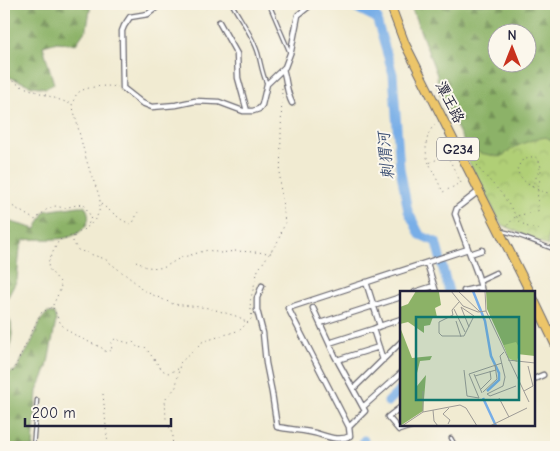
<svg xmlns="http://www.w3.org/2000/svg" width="560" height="451" viewBox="0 0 560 451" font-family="'Comic Neue','LXGW WenKai TC',sans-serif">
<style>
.forest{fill:url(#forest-firs);stroke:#576a51;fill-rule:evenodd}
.park{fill:url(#park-crowns);stroke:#697858}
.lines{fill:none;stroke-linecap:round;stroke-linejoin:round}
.river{stroke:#78aee7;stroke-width:9}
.service-casing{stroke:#6a6870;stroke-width:5}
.minor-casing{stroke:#6a6870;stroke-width:7}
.trunk-casing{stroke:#6a6870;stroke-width:10}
.path{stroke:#6a6870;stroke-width:1;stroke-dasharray:1 4;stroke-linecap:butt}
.service{stroke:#fff;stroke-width:2.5}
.minor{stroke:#fff;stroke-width:4.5}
.trunk{stroke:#ecc569;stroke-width:8}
.labels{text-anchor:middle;stroke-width:4;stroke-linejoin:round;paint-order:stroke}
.shield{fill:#fbf7ec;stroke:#636270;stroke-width:1}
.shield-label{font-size:14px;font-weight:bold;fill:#22223b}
.street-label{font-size:15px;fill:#22223b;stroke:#fbf7ec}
.water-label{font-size:16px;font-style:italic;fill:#405377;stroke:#fbf7ec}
.inset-river{fill:none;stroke:#78aee7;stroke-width:2.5}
.inset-road{fill:none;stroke:#9e9b96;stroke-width:1}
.view{fill:#0f766e;fill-opacity:0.15;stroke:#0f766e;stroke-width:2.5}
.inset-edge{fill:none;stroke:#22223b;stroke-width:2.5}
</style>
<defs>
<pattern id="forest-firs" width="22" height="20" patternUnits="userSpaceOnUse" patternTransform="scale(1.25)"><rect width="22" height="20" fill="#8cb267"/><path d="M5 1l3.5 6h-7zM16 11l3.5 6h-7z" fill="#729056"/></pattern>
<pattern id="park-crowns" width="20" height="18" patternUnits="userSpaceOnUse" patternTransform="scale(1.25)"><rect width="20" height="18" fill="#b0cf76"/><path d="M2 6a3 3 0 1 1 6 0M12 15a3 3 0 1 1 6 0" fill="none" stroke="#97b167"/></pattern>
</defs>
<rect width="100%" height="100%" fill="#fbf7ec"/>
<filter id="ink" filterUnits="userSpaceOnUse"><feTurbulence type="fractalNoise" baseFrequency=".02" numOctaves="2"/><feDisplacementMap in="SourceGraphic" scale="10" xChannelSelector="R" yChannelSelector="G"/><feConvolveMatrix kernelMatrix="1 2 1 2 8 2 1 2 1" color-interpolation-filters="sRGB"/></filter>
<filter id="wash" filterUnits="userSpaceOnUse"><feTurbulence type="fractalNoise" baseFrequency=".0096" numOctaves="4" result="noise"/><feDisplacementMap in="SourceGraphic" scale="20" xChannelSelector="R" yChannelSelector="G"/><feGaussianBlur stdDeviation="1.12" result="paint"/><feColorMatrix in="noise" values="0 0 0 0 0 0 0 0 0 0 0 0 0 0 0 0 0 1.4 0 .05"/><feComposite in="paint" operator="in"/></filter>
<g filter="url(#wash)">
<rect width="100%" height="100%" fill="#f1ebd2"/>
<path class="forest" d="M4 4H91L87 28 76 44 57 42 43 46 54 84 46 88 32 86 4 75Z
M410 4H556V213L530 212 485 184 438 90 437 75ZM498 32H528V62H498Z
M79 206H85C89 213 90 218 86 225 73 245 45 237 24 240L20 248 17 280 4 304 5 312 11 323 12 334 6 374 15 371 30 346 41 320 47 313H54L56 321 47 368 37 391 33 447H4V220L36 229 45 211Z"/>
<path class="park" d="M546 137 556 143V196L549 205 548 246 501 224 460 145 468 146 480 153 501 157C514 146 528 140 546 137Z"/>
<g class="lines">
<path class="river" d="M348 4 378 19
M372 4 393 74 400 168 408 211 420 235 436 242 449 292
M388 402 401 389
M362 447 364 440"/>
</g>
</g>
<g filter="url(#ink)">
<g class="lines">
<defs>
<path id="service" d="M232 4C240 19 253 36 258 53 261 64 262 74 267 84
M269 4 290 53
M501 231C520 234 538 244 556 250
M451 438 456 447
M33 447 37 400"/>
<path id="minor" d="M161 4 148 14 130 17 124 26 122 31 123 88 142 103 152 107 176 105 195 101 219 102 243 111H253L259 109 262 105 267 84 285 67 291 51 298 15 312 4
M219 22 237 54 238 78 247 111
M283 69C287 81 286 91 292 103
M479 191 457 208 455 214 478 276 482 292
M470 254 482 250
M427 263 436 292
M479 281 496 273
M366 282 380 326 373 329 383 360
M262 286 257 298V310L263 333 266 363 272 393 277 427C288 429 299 430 310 432 323 434 337 443 350 436L349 427 288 308 468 249
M464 291 481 287
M415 292 434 286
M313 308 335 356 365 411 349 427
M320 323 401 297
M380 326 401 319
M329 343 373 329
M337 360 379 347
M534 379 543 375
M353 389 401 342
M363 407 401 373
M401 407 388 417 399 430 414 425"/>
<path id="trunk" d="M390 4 405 44 530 292
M534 300 556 346"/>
</defs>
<use href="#service" class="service-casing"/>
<use href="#minor" class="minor-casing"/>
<use href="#trunk" class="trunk-casing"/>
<path class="path" d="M4 76 21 86 71 104
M466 149 470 152 480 170 502 194 520 222 528 227 538 229
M447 155 461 183 443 192 429 163Z
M429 163C423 151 426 128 439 122
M532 187 540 168
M9 204 35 220 46 210 55 206 64 208 81 204 85 206 91 217 88 225
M101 204 122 220 130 224 133 223 138 212
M504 229 516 216 538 211C538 204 537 197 538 190 539 179 546 164 534 156L521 161 517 170C524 187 540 191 556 195
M74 236 73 242 78 250 105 259 136 283 142 290 173 304 209 308 239 317 247 323
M136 261 146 267 163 268 180 258 208 250 220 253 236 251 271 253
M53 308C56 313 57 317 60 322 67 334 90 342 102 348L104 351H112L111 342 115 339 128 343 133 342 138 348 145 347 162 370 168 373 178 369
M4 376 12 373 41 313 52 307 61 288 60 282 48 268 49 260 59 240C76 235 100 225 100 204 101 195 91 177 89 168 82 147 78 125 72 104 74 101 75 95 78 93 85 86 109 85 118 87
M103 394 108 447
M172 447 173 436 166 419 165 400 176 387 180 363 196 348 202 342 240 330 252 318 250 302 258 270 278 241 285 223 280 184 282 87"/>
<use href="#service" class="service"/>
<use href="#minor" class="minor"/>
<use href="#trunk" class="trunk"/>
</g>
</g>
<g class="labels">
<rect class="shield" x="437" y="137.5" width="42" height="23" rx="4"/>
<g class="shield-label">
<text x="458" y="154">G234</text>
</g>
<g class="street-label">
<text transform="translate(450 102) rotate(63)" y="5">潭王路</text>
</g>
<g class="water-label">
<text transform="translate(385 156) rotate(-96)" y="6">刺猬河</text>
</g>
</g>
<g transform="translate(400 291)">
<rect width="135" height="135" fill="#f1ebd2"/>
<path d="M16 0 39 1 41 14 35 17 37 26H33L30 34 24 35V42L8 31 0 33V16L8 13ZM86 0H135V65L107 62 87 18ZM0 36 12 67 32 65 30 69 20 70 17 82V95L26 84 23 120 0 135Z" fill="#8cb267"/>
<path d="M116 51 120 58 117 71 108 67 104 54Z" fill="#b0cf76"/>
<path class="inset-river" d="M73 0 85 30 91 65 99 82V89L87 100M83 107 96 135"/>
<path class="inset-road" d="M51 0 63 15 78 21 86 20 129 111M58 0 80 21M85 0 86 20M59 11 52 19 53 24 39 31V42L42 45H64L74 25 61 16M61 16 69 36M54 18 65 41M56 30 61 46M104 61 100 65 105 86 103 95 87 103 90 105 116 95M108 69 135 72M64 79 67 105 79 107 69 83 102 72M74 83 82 102M75 85 96 79M81 98 91 88 90 80M23 100V121M124 100 133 95 128 75M83 101 97 88 95 74M99 107 109 126M33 119 34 130 38 135M48 133 50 129 43 123 49 117M2 135 23 121 60 114 66 117 77 135M90 135 127 117"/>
<path class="view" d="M16 26H119V109H16Z"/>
<rect width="135" height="135" class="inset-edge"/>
</g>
<rect width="560" height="451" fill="none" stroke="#fbf7ec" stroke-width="20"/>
<g transform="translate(512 48)"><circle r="24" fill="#fbf7ec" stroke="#a4a2a5"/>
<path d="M0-4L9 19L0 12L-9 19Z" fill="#c8321e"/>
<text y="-8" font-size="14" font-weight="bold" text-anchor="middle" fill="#22223b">N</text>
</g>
<path d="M25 418v8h146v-8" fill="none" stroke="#22223b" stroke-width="2.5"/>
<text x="32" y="418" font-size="15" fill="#22223b" stroke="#fbf7ec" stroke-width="4" paint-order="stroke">200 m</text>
</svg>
